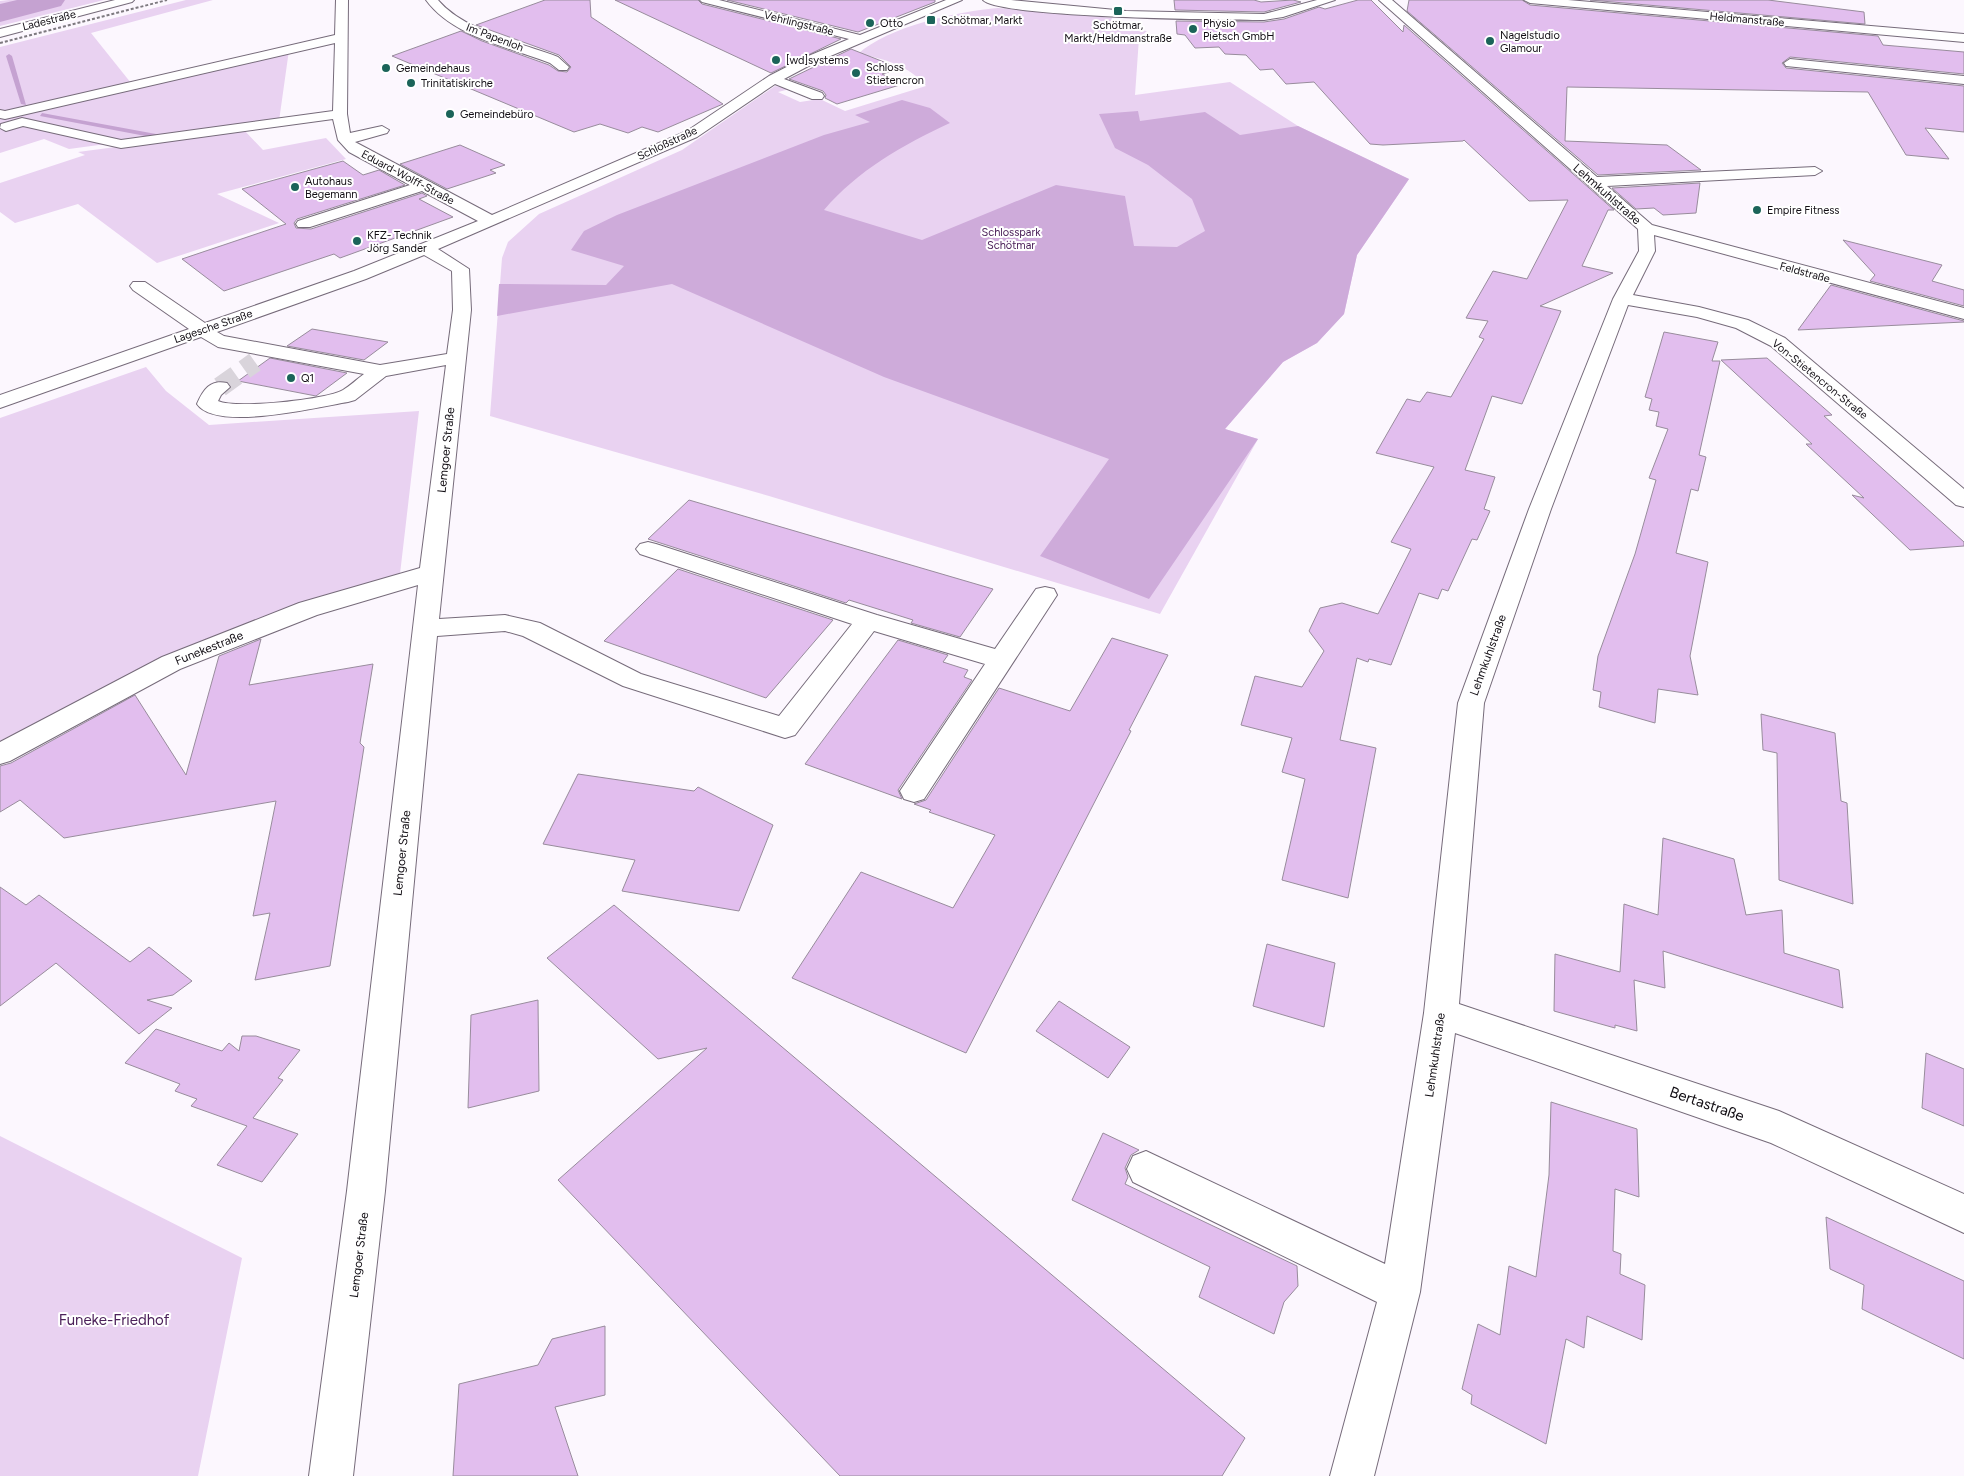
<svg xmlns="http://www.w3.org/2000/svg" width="1964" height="1476" viewBox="0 0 1964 1476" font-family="Figtree,sans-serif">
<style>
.green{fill:#e9d2f1}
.forest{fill:#ceabda}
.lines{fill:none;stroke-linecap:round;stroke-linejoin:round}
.stream{fill:#c5a2d1;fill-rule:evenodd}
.river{fill:#c5a2d1;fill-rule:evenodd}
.building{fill:#e2beee;stroke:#988c9c}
.minor-tunnel{stroke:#d9d4db;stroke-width:20;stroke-dasharray:20 10;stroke-linecap:butt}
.minor-casing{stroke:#766b7a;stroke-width:2}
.minor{fill:#fff;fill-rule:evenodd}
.rail{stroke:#7d797f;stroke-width:2;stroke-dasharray:3 2;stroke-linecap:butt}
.poi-dot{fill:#1b6459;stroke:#fff;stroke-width:2}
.labels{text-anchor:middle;stroke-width:4;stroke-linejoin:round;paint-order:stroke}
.far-street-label{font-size:11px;fill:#120e14;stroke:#fff}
.far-poi-label{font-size:11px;fill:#120e14;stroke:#fff;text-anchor:start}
.far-park-label{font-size:11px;fill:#4c215a;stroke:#fff}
.street-label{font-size:12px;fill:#120e14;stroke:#fff}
.near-street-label{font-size:15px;fill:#120e14;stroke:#fff}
.near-park-label{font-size:15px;fill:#4c215a;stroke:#fff}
</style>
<rect width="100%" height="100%" fill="#fcf7fe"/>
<path class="green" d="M9 0H104L0 26V1Z
M186 0H213L91 33 131 83 289 50 279 121 69 149 44 139 0 153V47Z
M998 8 1112 18 1109 27 1147 31 1139 38 1135 95 1230 82 1298 126 1409 179 1357 255 1344 314 1317 343 1283 362 1225 429 1258 439 1160 614 769 496 490 416 502 258 508 242 539 214 682 150 775 86 790 89 778 92 800 102 820 99 845 111 926 86C910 66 883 58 858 54 887 27 959 11 998 8Z
M244 130 263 150 326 138 346 159 217 194 279 223 157 263 78 204 15 223 0 212V183L85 155 78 152Z
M146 367 166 391 209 425 419 411 400 574 307 603 167 656 0 741V418Z
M0 1136 242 1258 198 1476H0Z"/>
<path class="forest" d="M902 100 930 108 950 123C904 144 857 171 824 210L922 240 1056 185 1125 196 1134 246 1177 247 1205 231 1192 199 1148 165 1115 148 1099 114 1138 111 1140 121 1205 112 1240 135 1298 126 1409 179 1357 255 1344 314 1317 343 1283 362 1225 429 1258 439 1149 599 1040 556 1109 459 884 377 672 284 497 316 499 284 606 285 624 266 571 250 584 231 617 215 824 135 870 122 855 115Z"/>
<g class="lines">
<path class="stream" d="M9 54 12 56 26 105 21 104 6 56Z
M42 113 156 134 159 136 156 138 40 116Z"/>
<path class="river" d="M17 0H65L61 6 0 22V4Z"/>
</g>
<path class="building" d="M545 0H590L591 17 723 104 658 132 642 127 628 133 600 124 574 132 392 56 461 31 482 41 549 65 558 71 567 72 571 67 559 55 476 25Z
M615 0H698L702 4 841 39 771 73Z
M727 0H935V2L858 32Z
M1174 0H1254L1261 2 1293 0 1301 2 1264 12 1175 10Z
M1358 0H1371L1403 32 1404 25 1614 210H1608L1582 266 1613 273 1540 306 1561 311 1522 404 1492 396 1465 470 1495 477 1484 509 1490 511 1477 540 1472 539 1448 591 1442 589 1438 599 1419 593 1391 665 1369 659 1368 662 1357 658 1340 740 1376 748 1348 898 1282 880 1305 779 1282 772 1292 738 1241 725 1255 676 1302 687 1324 651 1309 631 1320 608 1342 603 1378 614 1411 549 1391 542 1434 467 1376 453 1407 399 1420 402 1427 392 1451 397 1484 339 1479 337 1488 321 1466 318 1493 271 1527 279 1568 200 1529 201 1464 140 1463 141 1383 145 1370 144 1314 82 1286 84 1273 69 1260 70 1246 55 1225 54 1219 47 1195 48 1185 35 1177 34 1176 21 1264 22 1284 19 1319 7 1325 9Z
M1409 0H1522L1530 5 1878 36 1883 45 1964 52V74L1790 57 1782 63 1786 68 1964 86V132L1925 128 1949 159 1906 155 1868 92 1567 87 1565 141 1667 145 1701 170 1598 175 1407 11Z
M1590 0H1768L1864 12 1865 24Z
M851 49 889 64 883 65 887 67 882 69 889 72 882 74 903 84 837 104 825 98 826 95 823 91 789 79Z
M460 145 505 165 490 170 496 173 447 189 400 164Z
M343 161 363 175 379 170 405 185 297 219 294 223 296 228 311 229 422 193 427 196 419 199 453 217 340 258 334 254 224 291 182 259 286 224 242 189Z
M1700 183 1696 213 1663 215 1654 208 1636 209 1612 188Z
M1843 240 1942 265 1932 281 1964 290V306L1870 281 1875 275Z
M1831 285 1964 321V322L1798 330Z
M312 329 388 342 364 360 287 346Z
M1664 332 1718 342 1712 361H1720L1699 455 1706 457 1698 491 1691 489 1676 553 1708 562 1690 656 1698 695 1658 689 1655 723 1599 707 1601 692 1593 690 1598 656 1635 554 1656 480 1649 478 1668 429 1656 426 1659 412 1649 410 1652 399 1645 397Z
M270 358 347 373 316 396 238 381Z
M1767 358 1832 415 1824 416 1964 542V546L1910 550 1852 495 1864 498 1806 444H1812L1721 360Z
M689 500 993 589 960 637 911 623 913 620 849 600 846 603 648 539Z
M678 569 833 620 766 698 604 641Z
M1112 638 1168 655 1129 730 1131 731 966 1053 792 978 861 872 953 908 995 835 929 812 931 810 914 804 926 800 999 688 1070 711Z
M261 639 249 685 373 664 360 743 364 747 330 966 255 980 270 913 253 916 276 801 64 838 20 800 0 812V766L11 763 135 695 186 775 219 656Z
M898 640 948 655 943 662 968 670 964 677 972 680 898 790 902 799 805 764Z
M1761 714 1835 733 1841 801 1847 803 1853 904 1779 880 1777 753 1763 750Z
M578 774 694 791 698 787 773 825 739 911 622 891 635 860 543 844Z
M1663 838 1734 859 1746 915 1782 910 1784 953 1839 970 1843 1008 1663 951 1665 988 1634 980 1637 1031 1615 1025V1028L1554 1011 1555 954 1620 972 1624 904 1658 915Z
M0 887 26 905 39 895 130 962 149 947 192 981 173 995 147 1000 172 1008 139 1034 56 963 0 1006Z
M614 905 1245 1438 1222 1476H840L558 1180 707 1048 658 1059 547 958Z
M1267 944 1335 963 1324 1027 1253 1006Z
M538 1000 539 1091 468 1108 471 1015Z
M1059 1001 1130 1047 1108 1078 1036 1031Z
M156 1029 222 1051 229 1043 239 1051 242 1036H256L300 1050 278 1078 283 1080 253 1118 298 1134 262 1182 217 1165 247 1126 191 1106 197 1099 175 1091 180 1084 125 1063Z
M1926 1053 1964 1069V1126L1922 1108Z
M1551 1102 1637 1129 1639 1197 1615 1189 1613 1251 1621 1254 1620 1274 1645 1285 1642 1340 1587 1316 1584 1348 1566 1339 1546 1444 1471 1404 1472 1395 1462 1389 1478 1324 1500 1335 1509 1266 1536 1277 1549 1175Z
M1103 1133 1139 1150 1131 1155 1125 1168 1128 1177 1125 1184 1297 1266 1298 1286 1284 1302 1274 1334 1199 1297 1210 1267 1072 1200Z
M1826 1217 1964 1281V1359L1862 1309 1864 1285 1830 1269Z
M605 1326V1395L555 1407 578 1476H453L459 1384 538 1365 552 1339Z"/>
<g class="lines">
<path class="minor-tunnel" d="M220 387 255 362"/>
<defs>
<path id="minor" d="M115 0H134L132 2 0 37V29Z
M336 0H348L347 114 350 133 382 126 389 130 387 133 355 142 492 215 687 131 769 76 806 57 849 39 702 2 700 0H719L860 35 946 0H962L814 63 784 79 822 93 824 96 822 99H812L775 84 697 137 438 249 469 269 471 310 439 619 505 615 540 623 641 674 779 716 852 624 640 554 636 549 640 544 648 542 656 544 877 615 995 649 1036 589 1045 587 1054 589 1057 595 924 799 914 802 904 799 900 791 985 664 874 631 795 735 785 738 623 686 523 636 505 631 437 636 385 1191 353 1476H309L347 1191 418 585 317 615 180 669 10 761 0 764V742L162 657 299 603 420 568 446 365 386 376 355 400 348 402C318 407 216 432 197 404 203 390 210 379 227 383L230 387 221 395 218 401C236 409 326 400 343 390 350 386 357 379 364 374L218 347 201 337 0 408V395L189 329 133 290 130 286 133 282H145L205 323 354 271 478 221 422 191 310 227H298L296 224 298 221 410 185 349 152 338 140 333 119 121 148 23 126 6 131 0 128 1 124 22 118 121 140 333 111 335 43 5 119 0 118V110L5 111 335 35ZM424 255 452 271 453 310 447 354 380 365 224 336 217 332 366 279Z
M426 0H438C464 31 521 43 558 57L569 67 567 70H559L550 63C509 47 453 37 426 0Z
M983 0H1011L1126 11 1264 14 1317 0H1335L1283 17 1264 20C1226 20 1001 18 983 0Z
M1379 0H1392L1597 177 1815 167 1822 171 1815 175 1607 186 1652 225 1964 308V319L1654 235 1655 251 1633 295 1699 307 1748 320 1785 338 1964 489V507L1956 505 1771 346 1736 328 1697 317 1628 305 1551 509 1484 703 1459 1004 1779 1111 1964 1194V1233L1771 1143 1455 1033 1420 1292 1374 1476H1330L1377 1302 1133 1182 1127 1169 1133 1156 1146 1151 1385 1264 1424 1013 1458 703 1529 509 1613 299 1639 251 1638 229Z
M1524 0H1568L1964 34V42L1530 3Z
M1790 59 1964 76V84L1786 66 1784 63Z"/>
</defs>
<use href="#minor" class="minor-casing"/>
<use href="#minor" class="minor"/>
<path class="rail" d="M0 43 167 0"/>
</g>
<g class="poi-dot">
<rect x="1113" y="6" width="10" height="10" rx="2.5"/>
<rect x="926" y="15" width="10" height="10" rx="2.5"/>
<circle cx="870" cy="23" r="5"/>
<circle cx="1193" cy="29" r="5"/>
<circle cx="1490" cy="41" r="5"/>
<circle cx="776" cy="60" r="5"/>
<circle cx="386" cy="68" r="5"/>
<circle cx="856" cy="73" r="5"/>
<circle cx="411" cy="83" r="5"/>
<circle cx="450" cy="114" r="5"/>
<circle cx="295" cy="187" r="5"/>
<circle cx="1757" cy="210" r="5"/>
<circle cx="357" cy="241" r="5"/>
<circle cx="291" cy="378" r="5"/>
</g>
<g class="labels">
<g class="far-street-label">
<text transform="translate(1747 19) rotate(5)" y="4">Heldmanstraße</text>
<text transform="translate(49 20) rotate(-14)" y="4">Ladestraße</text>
<text transform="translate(799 23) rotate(14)" y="4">Vehrlingstraße</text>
<text transform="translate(495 37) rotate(21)" y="4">Im Papenloh</text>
<text transform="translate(667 143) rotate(-25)" y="4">Schloßstraße</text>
<text transform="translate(408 177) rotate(28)" y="4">Eduard-Wolff-Straße</text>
<text transform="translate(1805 272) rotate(15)" y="4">Feldstraße</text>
<text transform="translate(213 326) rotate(-19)" y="4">Lagesche Straße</text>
<text transform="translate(1820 379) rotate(39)" y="4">Von-Stietencron-Straße</text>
</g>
<g class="far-poi-label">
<text x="941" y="24">Schötmar, Markt</text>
<text x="880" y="27">Otto</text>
<text x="1203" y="27">Physio<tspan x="1203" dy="13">Pietsch GmbH</tspan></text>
<text x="1118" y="29" text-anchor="middle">Schötmar,<tspan x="1118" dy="13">Markt/Heldmanstraße</tspan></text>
<text x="1500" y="39">Nagelstudio<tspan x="1500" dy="13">Glamour</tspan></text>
<text x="786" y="64">[wd]systems</text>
<text x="866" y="71">Schloss<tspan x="866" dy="13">Stietencron</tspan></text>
<text x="396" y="72">Gemeindehaus</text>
<text x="421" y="87">Trinitatiskirche</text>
<text x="460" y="118">Gemeindebüro</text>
<text x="305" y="185">Autohaus<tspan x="305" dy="13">Begemann</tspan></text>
<text x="1767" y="214">Empire Fitness</text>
<text x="367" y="239">KFZ- Technik<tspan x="367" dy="13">Jörg Sander</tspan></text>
<text x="301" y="382">Q1</text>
</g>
<g class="far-park-label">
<text x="1011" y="236">Schlosspark<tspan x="1011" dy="13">Schötmar</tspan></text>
</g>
<g class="street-label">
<text transform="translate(1607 194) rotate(41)" y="4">Lehmkuhlstraße</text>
<text transform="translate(446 450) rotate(-84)" y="4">Lemgoer Straße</text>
<text transform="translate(209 648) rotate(-22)" y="4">Funekestraße</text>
<text transform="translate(1488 655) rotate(-70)" y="4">Lehmkuhlstraße</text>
<text transform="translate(402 853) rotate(-84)" y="4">Lemgoer Straße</text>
<text transform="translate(1435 1055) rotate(-82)" y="4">Lehmkuhlstraße</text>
<text transform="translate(359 1255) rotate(-83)" y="4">Lemgoer Straße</text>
</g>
<g class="near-street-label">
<text transform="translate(1707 1104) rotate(19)" y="5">Bertastraße</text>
</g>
<g class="near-park-label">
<text x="114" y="1325">Funeke-Friedhof</text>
</g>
</g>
</svg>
